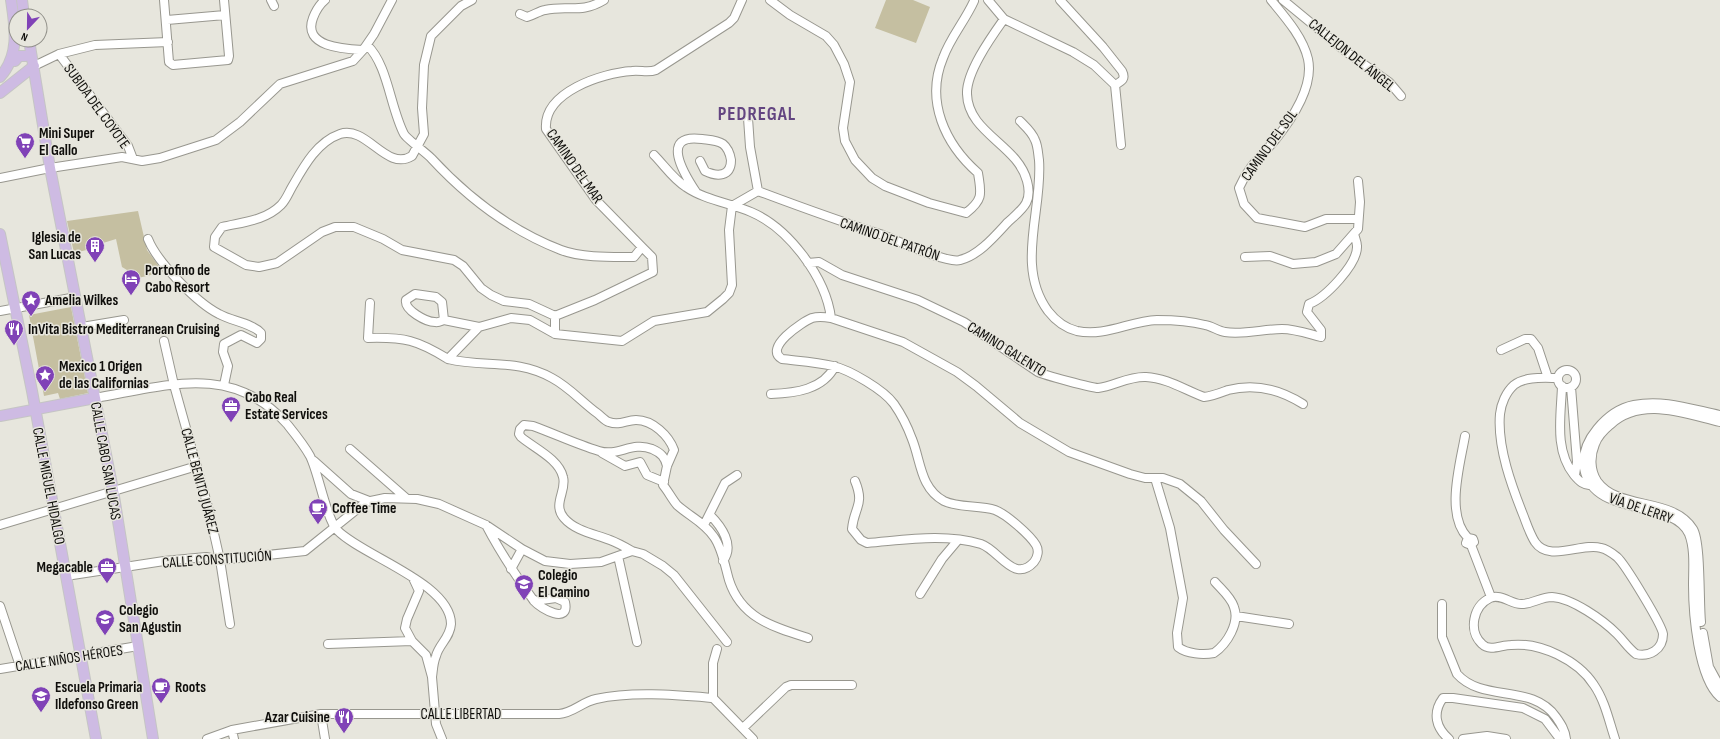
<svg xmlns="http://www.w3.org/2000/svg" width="1720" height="739" viewBox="0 0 1720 739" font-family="'Sofia Sans Condensed',sans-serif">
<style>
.green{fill:#c5bfa1}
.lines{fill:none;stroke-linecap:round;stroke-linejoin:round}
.minor-casing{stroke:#98978f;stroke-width:10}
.major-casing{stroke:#c5c5c4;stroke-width:12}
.minor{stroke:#fff;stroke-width:8}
.major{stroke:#cebbe3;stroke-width:10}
.labels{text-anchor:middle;stroke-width:3;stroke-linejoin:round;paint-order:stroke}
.street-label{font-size:15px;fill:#0f0e0b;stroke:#e7e6dd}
.poi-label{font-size:15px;font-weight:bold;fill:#0f0e0b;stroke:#e7e6dd;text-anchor:start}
.district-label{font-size:19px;font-weight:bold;letter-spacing:1px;fill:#634581;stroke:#e7e6dd}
</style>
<rect width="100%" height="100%" fill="#e7e6dd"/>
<path class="green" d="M886 0H913L930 7 916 43 875 28Z
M138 211 147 250 163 272 130 280 127 270 122 267 116 239 103 243V246L74 253 67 221Z
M71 307 88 393 60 399 58 393 44 396 29 315Z"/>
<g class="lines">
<defs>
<path id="minor" d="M164 0 169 62 173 65 228 60 229 56 224 0
M271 0 274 6
M325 0C319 5 316 10 313 18 302 47 344 49 363 50
M472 0 461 6 431 36 424 65 422 108 424 134 412 156C386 172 367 125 340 134 317 142 304 166 292 187 289 192 286 200 281 205 265 221 242 222 222 227L215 237 214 247 246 265 259 267 277 263 322 232 335 227H354L383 239 402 250 454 260 463 266 481 288 491 295 504 301 529 304 555 316V334
M770 0 790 15 826 36 834 45 844 64 850 82 843 128 845 141 855 160 872 178 885 186 929 203 966 213C984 199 981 193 978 173 945 144 925 101 943 58 950 38 965 21 974 1
M988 0 1004 19 1073 52 1094 65 1115 85
M1060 0 1103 47 1122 71C1126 79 1122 81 1115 85
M1271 0C1285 17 1303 37 1308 59 1314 87 1292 119 1275 140 1260 158 1249 165 1239 188L1244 204 1257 218 1305 227 1326 219H1358
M1283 0 1345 51 1389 82 1401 96
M520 14 527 17C534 15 539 11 545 10 568 5 581 14 604 0
M167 20 225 15
M367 45C388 65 390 107 404 134 407 139 425 152 431 158 467 197 512 231 561 250 582 258 612 257 634 257L642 247 652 257 653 272 595 300 555 316
M59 54 128 146 133 159
M34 66 59 54 95 45 168 42
M1115 85 1121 145
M748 118 750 147 758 191
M1020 121C1026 127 1032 132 1035 140 1038 146 1038 154 1039 160 1043 210 1015 266 1048 311 1055 320 1065 328 1077 331 1105 337 1130 321 1157 320 1173 320 1190 321 1205 325 1212 326 1218 331 1225 332 1243 335 1264 329 1282 329 1295 329 1309 334 1321 337V330L1307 312 1309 304C1325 298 1358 264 1357 246 1357 242 1355 238 1354 234
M654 155C664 165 673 179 686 187 705 200 730 203 751 212 789 228 826 278 831 318 825 317 819 316 812 318 802 322 763 348 782 359 799 361 817 362 833 366 850 370 884 390 894 404 901 414 908 428 912 439 921 461 920 488 944 501 958 508 980 505 995 510 1006 514 1030 535 1036 545 1039 550 1038 557 1034 562 1014 584 999 550 981 544 944 533 905 540 867 543L861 540 852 529C854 507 865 505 855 481
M0 178 50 168 122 157 142 161 160 158 216 140 240 122 280 84 353 61 363 50 374 34 392 0
M696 192C684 174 659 133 702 139 710 140 717 140 723 144 728 148 730 154 731 160 731 177 717 177 705 171L700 161
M148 239C157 262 197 303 219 314 231 321 252 323 261 333V339L257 343 241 335 224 344 223 352 228 366 224 385
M642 247 596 200 546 129C543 92 602 73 632 71 641 70 648 73 656 70L729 23 734 18 742 0
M1245 257 1270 256 1293 264 1316 262 1336 254 1358 229 1360 202 1358 181
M808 263 819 262 842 275 918 300 964 322 1038 372C1044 375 1092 388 1098 388 1114 386 1129 376 1146 377 1167 378 1185 390 1204 397 1213 396 1220 393 1228 390 1255 383 1281 390 1303 404
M415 294 436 297 442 302 444 320C441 321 438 323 435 322 426 322 404 310 406 300Z
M370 303 368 338C405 337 417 340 448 359L479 327 511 318 530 320 555 334 622 341 654 321 707 312 723 299 729 293 732 285 729 230 732 206 758 191C798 206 839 221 880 234 896 240 947 264 960 260 978 256 995 236 1007 223 1022 209 1033 203 1027 181 1018 145 968 133 967 94 966 72 992 36 1004 19
M0 311 76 297
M831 318 903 342 957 372 976 386 1020 423 1069 452 1130 474 1145 478H1163L1180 484 1201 501 1224 530 1256 564
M444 320 479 327
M82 327 124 320
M164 341 174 385 208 507 220 560 230 624
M1501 350 1525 339H1531L1538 348 1548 378
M448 359C485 368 516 358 552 378 569 387 582 402 597 413 601 416 605 421 609 422 620 426 626 420 636 420 653 420 669 436 674 450L667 466 663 485C668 491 672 499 677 505 689 516 704 522 714 537 722 548 725 566 729 580 741 618 773 627 808 638
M1558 379a9 9 0 1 1 18 0a9 9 0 1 1-18 0Z
M1558 378C1545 378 1525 376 1514 385 1506 392 1501 404 1500 414 1497 447 1512 487 1524 517 1527 525 1530 534 1535 542 1549 563 1582 542 1601 548 1607 549 1612 553 1617 557 1625 564 1662 625 1663 634 1663 650 1649 657 1636 654 1628 648 1624 641 1617 634 1603 620 1572 598 1552 597 1541 597 1532 604 1522 604 1512 605 1501 593 1490 598 1473 606 1468 631 1482 644 1490 652 1501 645 1511 645 1540 642 1578 660 1594 685 1605 701 1609 721 1615 739
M1562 386C1561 416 1554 450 1574 475 1579 481 1584 486 1592 485
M1571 387 1577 462 1575 475
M771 394C795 393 823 390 835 366
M95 398C166 386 232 362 287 424 295 434 304 445 310 456 319 474 326 518 337 530 362 556 451 583 451 624 450 638 439 644 436 656 433 663 433 670 432 677
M1720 415C1691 409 1663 399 1634 405 1619 408 1606 418 1597 429 1587 441 1582 453 1584 468 1593 519 1673 498 1689 534 1695 549 1693 569 1693 585 1693 613 1698 678 1720 697
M1465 436C1460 465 1445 515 1468 538L1473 539 1474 542 1471 545 1466 543 1468 538
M350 449 406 498
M602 453 625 466 640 462 647 475 664 482
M314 461 351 494 369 501
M1155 478 1170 528 1183 598 1177 633 1178 647C1187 654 1203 655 1214 653 1227 644 1240 623 1234 607 1231 597 1221 589 1215 582
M710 515C721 526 735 545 723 561
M0 525 197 466
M486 525C500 552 516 576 534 601 541 609 570 625 565 602L556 598 534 601
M704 525 725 483 737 475
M1471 545 1491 597
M632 551C625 547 618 543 610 540 595 534 575 531 564 518 552 504 567 491 563 477 559 459 534 448 521 437L519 434 520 429 524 425 533 426C555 434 576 444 599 451 618 457 632 441 652 449 661 453 665 457 667 466
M618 556 637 642
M511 569 522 549
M66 576 164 561 206 557 220 560 305 551 366 502 385 498 417 499 439 504 486 525 522 549 545 561 570 564 601 562 632 551 643 554 663 566 674 575 727 642
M413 578 419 591 407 619 405 628 412 641 426 655 432 677 436 724 442 739
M920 594 942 559 958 540
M1442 604V637L1457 674C1483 703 1532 683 1556 717 1561 724 1565 730 1566 739
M0 606 20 666
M1236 616 1289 624
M1701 622C1699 602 1701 542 1693 529 1672 496 1618 511 1597 481 1590 470 1590 456 1595 444 1598 436 1604 430 1610 425 1641 396 1685 414 1720 422
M1703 633 1709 667 1720 687
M328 644 412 641
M717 649 713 663V698L753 739
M0 669 138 646
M321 714 325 739
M743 728 786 687 791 685H852
M232 730 234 739
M207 739 232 730 321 714H559C573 713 582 702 596 699 632 691 676 695 713 698
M1449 739C1436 728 1432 713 1443 698H1453L1523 708 1545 719 1560 739
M1463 739 1487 736 1506 739"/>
<path id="major" d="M22 0 24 16
M29 40 50 168 113 490 153 739
M15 61 19 56H26
M0 77C20 55 15 27 11 0
M0 93 34 66
M0 234 32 391 96 739
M0 416 95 398"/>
</defs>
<use href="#minor" class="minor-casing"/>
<use href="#major" class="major-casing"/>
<use href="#minor" class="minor"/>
<use href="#major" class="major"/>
</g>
<defs>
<symbol id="supermarket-pin" viewBox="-11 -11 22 30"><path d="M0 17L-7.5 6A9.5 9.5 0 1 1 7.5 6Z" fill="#8042b7" stroke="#e7e6dd"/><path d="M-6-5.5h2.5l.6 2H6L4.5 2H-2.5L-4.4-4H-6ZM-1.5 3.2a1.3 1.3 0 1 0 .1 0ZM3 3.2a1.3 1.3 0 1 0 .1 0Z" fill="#fff"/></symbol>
<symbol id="building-pin" viewBox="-11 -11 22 30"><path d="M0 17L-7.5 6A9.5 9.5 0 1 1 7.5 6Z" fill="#8042b7" stroke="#e7e6dd"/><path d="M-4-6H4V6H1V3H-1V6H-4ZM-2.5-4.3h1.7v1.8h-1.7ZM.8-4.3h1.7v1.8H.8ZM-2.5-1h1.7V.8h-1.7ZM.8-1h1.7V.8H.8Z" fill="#fff"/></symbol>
<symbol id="hotel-pin" viewBox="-11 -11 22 30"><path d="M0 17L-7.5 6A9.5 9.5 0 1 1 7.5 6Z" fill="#8042b7" stroke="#e7e6dd"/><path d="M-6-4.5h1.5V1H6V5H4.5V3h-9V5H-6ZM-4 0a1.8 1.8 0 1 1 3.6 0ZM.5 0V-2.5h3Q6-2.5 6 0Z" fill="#fff"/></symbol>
<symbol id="sight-pin" viewBox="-11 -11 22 30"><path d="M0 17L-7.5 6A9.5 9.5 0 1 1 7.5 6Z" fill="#8042b7" stroke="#e7e6dd"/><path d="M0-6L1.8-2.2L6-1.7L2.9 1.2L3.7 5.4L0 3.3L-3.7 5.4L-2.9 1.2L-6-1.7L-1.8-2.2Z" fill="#fff"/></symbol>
<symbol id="restaurant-pin" viewBox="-11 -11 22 30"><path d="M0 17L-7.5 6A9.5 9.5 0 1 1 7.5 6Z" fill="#8042b7" stroke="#e7e6dd"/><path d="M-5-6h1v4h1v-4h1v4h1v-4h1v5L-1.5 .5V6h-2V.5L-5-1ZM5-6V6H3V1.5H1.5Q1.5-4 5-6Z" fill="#fff"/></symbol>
<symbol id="office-pin" viewBox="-11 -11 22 30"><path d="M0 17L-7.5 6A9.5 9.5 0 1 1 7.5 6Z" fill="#8042b7" stroke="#e7e6dd"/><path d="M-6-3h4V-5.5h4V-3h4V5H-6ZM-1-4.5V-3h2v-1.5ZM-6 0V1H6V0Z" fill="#fff"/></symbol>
<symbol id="cafe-pin" viewBox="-11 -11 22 30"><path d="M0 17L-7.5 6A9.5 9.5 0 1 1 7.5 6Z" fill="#8042b7" stroke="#e7e6dd"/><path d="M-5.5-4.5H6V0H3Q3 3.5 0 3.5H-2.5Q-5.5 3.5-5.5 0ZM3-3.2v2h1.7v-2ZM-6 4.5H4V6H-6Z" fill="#fff"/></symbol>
<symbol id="school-pin" viewBox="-11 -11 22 30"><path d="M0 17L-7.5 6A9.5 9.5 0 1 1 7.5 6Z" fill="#8042b7" stroke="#e7e6dd"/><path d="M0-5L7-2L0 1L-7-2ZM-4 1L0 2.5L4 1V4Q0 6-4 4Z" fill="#fff"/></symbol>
</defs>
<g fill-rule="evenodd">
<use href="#supermarket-pin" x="14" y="131" width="22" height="30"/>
<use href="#building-pin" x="84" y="235" width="22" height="30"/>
<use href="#hotel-pin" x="120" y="268" width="22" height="30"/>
<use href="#sight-pin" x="20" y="289" width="22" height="30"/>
<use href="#restaurant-pin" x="3" y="318" width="22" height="30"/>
<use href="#sight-pin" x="34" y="364" width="22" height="30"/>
<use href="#office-pin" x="220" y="395" width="22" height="30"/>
<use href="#cafe-pin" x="307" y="497" width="22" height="30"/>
<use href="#office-pin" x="96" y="556" width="22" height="30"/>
<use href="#school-pin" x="513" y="573" width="22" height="30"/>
<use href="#school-pin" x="94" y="608" width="22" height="30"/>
<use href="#cafe-pin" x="150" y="676" width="22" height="30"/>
<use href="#school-pin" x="30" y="685" width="22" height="30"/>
<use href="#restaurant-pin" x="333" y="706" width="22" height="30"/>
</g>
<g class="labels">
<g class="street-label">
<text transform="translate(1352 55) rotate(39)" y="5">CALLEJON DEL ÁNGEL</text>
<text transform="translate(97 106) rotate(54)" y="5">SUBIDA DEL COYOTE</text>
<text transform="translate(1269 145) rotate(-54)" y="5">CAMINO DEL SOL</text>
<text transform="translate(575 166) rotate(55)" y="5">CAMINO DEL MAR</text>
<text transform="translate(890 239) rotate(19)" y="5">CAMINO DEL PATRÓN</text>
<text transform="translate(1007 349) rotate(32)" y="5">CAMINO GALENTO</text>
<text transform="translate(106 461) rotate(80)" y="5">CALLE CABO SAN LUCAS</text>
<text transform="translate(200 481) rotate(75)" y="5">CALLE BENITO JUÁREZ</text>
<text transform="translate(49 486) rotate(79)" y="5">CALLE MIGUEL HIDALGO</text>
<text transform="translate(1641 508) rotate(19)" y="5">VÍA DE LERRY</text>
<text transform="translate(217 559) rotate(-4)" y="5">CALLE CONSTITUCIÓN</text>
<text transform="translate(69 658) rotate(-9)" y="5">CALLE NIÑOS HÉROES</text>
<text x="461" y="719">CALLE LIBERTAD</text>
</g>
<g class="poi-label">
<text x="39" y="138">Mini Super<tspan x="39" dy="17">El Gallo</tspan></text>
<text x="81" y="242" text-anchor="end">Iglesia de<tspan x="81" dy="17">San Lucas</tspan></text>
<text x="145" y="275">Portofino de<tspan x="145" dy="17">Cabo Resort</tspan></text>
<text x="45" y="305">Amelia Wilkes</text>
<text x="28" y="334">InVita Bistro Mediterranean Cruising</text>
<text x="59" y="371">Mexico 1 Origen<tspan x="59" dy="17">de las Californias</tspan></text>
<text x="245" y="402">Cabo Real<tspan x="245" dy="17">Estate Services</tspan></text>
<text x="332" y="513">Coffee Time</text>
<text x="93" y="572" text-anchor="end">Megacable</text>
<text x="538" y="580">Colegio<tspan x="538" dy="17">El Camino</tspan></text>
<text x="119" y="615">Colegio<tspan x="119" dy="17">San Agustin</tspan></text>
<text x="55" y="692">Escuela Primaria<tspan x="55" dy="17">Ildefonso Green</tspan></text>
<text x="175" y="692">Roots</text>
<text x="330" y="722" text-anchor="end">Azar Cuisine</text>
</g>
<g class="district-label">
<text x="757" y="120">PEDREGAL</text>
</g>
</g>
<g transform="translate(28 28) rotate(202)"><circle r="19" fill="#e7e6dd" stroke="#919089"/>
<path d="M0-3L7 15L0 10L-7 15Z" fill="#8042b7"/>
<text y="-6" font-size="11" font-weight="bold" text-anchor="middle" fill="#0f0e0b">N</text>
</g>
</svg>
